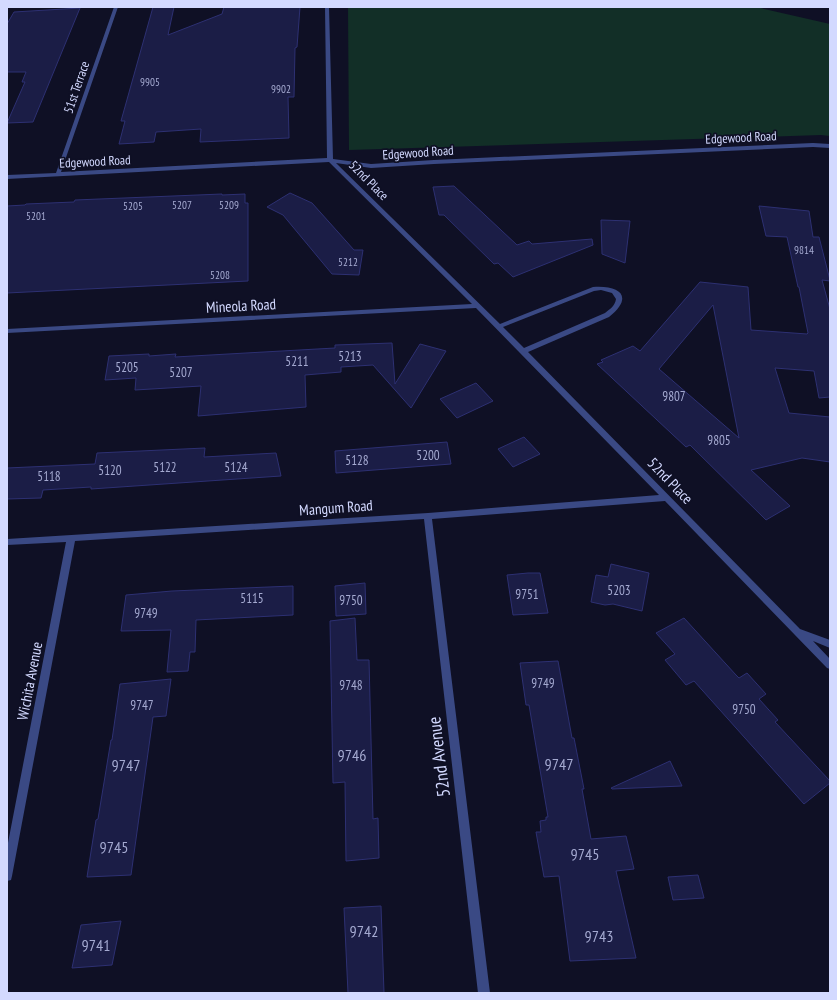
<svg xmlns="http://www.w3.org/2000/svg" width="837" height="1000" viewBox="0 0 837 1000" font-family="'PT Sans Narrow',sans-serif">
<style>
.green{fill:#122f27}
.building{fill:#1b1d46;stroke:#2d3072;fill-rule:evenodd}
.lines{fill:none;stroke-linecap:round;stroke-linejoin:round}
.street{fill:#3a4984;fill-rule:evenodd}
.labels{text-anchor:middle;stroke-width:3.5;stroke-linejoin:round;paint-order:stroke}
.far-number-label{font-size:11px;fill:#a5aad1}
.far-street-label{font-size:13px;fill:#d3d9ff;stroke:#0f1025}
.number-label{font-size:13px;fill:#a5aad1}
.street-label{font-size:15px;fill:#d3d9ff;stroke:#0f1025}
.near-number-label{font-size:16px;fill:#a5aad1}
.near-street-label{font-size:18px;fill:#d3d9ff;stroke:#0f1025}
</style>
<rect width="100%" height="100%" fill="#0f1025"/>
<path class="green" d="M348 7H756L830 24V136L821 135 349 150Z"/>
<path class="building" d="M153 7H174L168 35 222 14 224 7H300L297 47 295 48 294 97H288L289 138 200 142 201 129 156 132 154 142 119 144 125 121H121Z
M80 8 33 122 7 123 25 82H22L26 72H7V24L14 12Z
M454 186 517 245 529 241 532 244 592 239 593 245 513 277 498 263 494 264 444 215H439L433 187Z
M290 193 312 203 354 250H363L359 275 332 274 283 215 267 207Z
M222 194V195L245 194V203H248V281L7 293V206L25 205 26 204 74 202 75 200Z
M759 206 809 211 813 237H819L830 280V281L822 280 830 309V397L819 398 814 371 775 368 789 413 830 417V462L802 458 751 470 790 506 766 520 690 445 686 447 597 364 603 362 601 360 633 346 640 351 700 282 748 287 751 330 807 334 808 333 799 287H798L787 237 766 236ZM713 305 739 438 659 369Z
M601 220 630 221 625 263 602 254Z
M392 343 395 384 420 344 446 351 411 408 373 365 341 367V372L305 375 306 407 198 416 201 386 135 390 136 378 105 380 109 356 149 354V356L176 354 175 357 335 348V345Z
M476 383 493 401 457 418 440 399Z
M524 437 540 454 513 467 498 449Z
M447 442 451 464 336 473 335 451Z
M205 448 204 457 276 453 281 476 91 489V487L43 490 41 498 7 499V468L95 464 97 453Z
M611 564 649 573 642 611 613 604 605 605 591 602 596 575 608 577Z
M528 573H540L548 613 513 615 507 575Z
M365 583 366 614 336 616 335 586Z
M293 586V615L196 620 195 652H190L188 671 167 672 171 630 121 631 126 595 172 591Z
M355 618 357 660H369L373 819 378 818 379 858 346 861 345 782 333 783 330 621Z
M684 618 736 675 739 678 747 673 766 694 759 699 778 720 775 722 830 781V783L804 804 694 681 686 685 665 660 675 654 656 633Z
M558 661 572 738H574L584 789H582L591 839 626 836 634 869 616 871 636 958 570 961 559 876 544 877 536 832H541L540 821 546 820V817H548L529 705H526L520 663Z
M171 679 166 716 153 717 131 875 87 877 96 820 98 819 111 740H112L120 684Z
M670 761 682 786 612 789 611 788Z
M698 875 704 898 673 900 668 877Z
M381 906 384 993H348L344 908Z
M121 921 112 965 72 968 81 925Z"/>
<g class="lines">
<path class="street" d="M114 7H118L61 172 327 158 325 7H329L333 159 371 164 434 160 813 143 830 144V148L813 147 434 164 371 168 336 163 500 324 593 287C619 285 635 296 609 317L528 352 800 629 830 640V648L813 641 830 659V669L827 668 665 501 432 519 490 993H478L424 519 75 541 12 876 11 880 7 881V848L66 542 7 545V539L428 513 659 495 476 308 7 333V329L472 304 329 162 7 179V175L56 173ZM601 290 612 293 616 299C615 306 610 309 605 313L524 348 503 327 594 291Z"/>
</g>
<g class="labels">
<g class="far-number-label">
<text x="150" y="86">9905</text>
<text x="281" y="93">9902</text>
<text x="182" y="209">5207</text>
<text x="229" y="209">5209</text>
<text x="133" y="210">5205</text>
<text x="36" y="220">5201</text>
<text x="804" y="254">9814</text>
<text x="348" y="266">5212</text>
<text x="220" y="279">5208</text>
</g>
<g class="far-street-label">
<text transform="translate(76 87) rotate(-71)" y="5">51st Terrace</text>
<text transform="translate(741 137) rotate(-3)" y="5">Edgewood Road</text>
<text transform="translate(418 152) rotate(-4)" y="5">Edgewood Road</text>
<text transform="translate(95 161) rotate(-3)" y="5">Edgewood Road</text>
<text transform="translate(369 180) rotate(45)" y="5">52nd Place</text>
</g>
<g class="number-label">
<text x="350" y="361">5213</text>
<text x="297" y="366">5211</text>
<text x="127" y="372">5205</text>
<text x="181" y="377">5207</text>
<text x="674" y="401">9807</text>
<text x="719" y="445">9805</text>
<text x="428" y="460">5200</text>
<text x="357" y="465">5128</text>
<text x="165" y="472">5122</text>
<text x="236" y="472">5124</text>
<text x="110" y="475">5120</text>
<text x="49" y="481">5118</text>
<text x="619" y="595">5203</text>
<text x="527" y="599">9751</text>
<text x="252" y="603">5115</text>
<text x="351" y="605">9750</text>
<text x="146" y="618">9749</text>
<text x="543" y="688">9749</text>
<text x="351" y="690">9748</text>
<text x="142" y="710">9747</text>
<text x="744" y="714">9750</text>
</g>
<g class="street-label">
<text transform="translate(241 306) rotate(-3)" y="5">Mineola Road</text>
<text transform="translate(670 481) rotate(46)" y="5">52nd Place</text>
<text transform="translate(336 508) rotate(-4)" y="5">Mangum Road</text>
<text transform="translate(30 681) rotate(-79)" y="5">Wichita Avenue</text>
</g>
<g class="near-number-label">
<text x="352" y="761">9746</text>
<text x="559" y="770">9747</text>
<text x="126" y="771">9747</text>
<text x="114" y="853">9745</text>
<text x="585" y="860">9745</text>
<text x="364" y="937">9742</text>
<text x="599" y="942">9743</text>
<text x="96" y="951">9741</text>
</g>
<g class="near-street-label">
<text transform="translate(439 757) rotate(-97)" y="6">52nd Avenue</text>
</g>
</g>
<rect width="837" height="1000" fill="none" stroke="#d3d9ff" stroke-width="16"/>
</svg>
